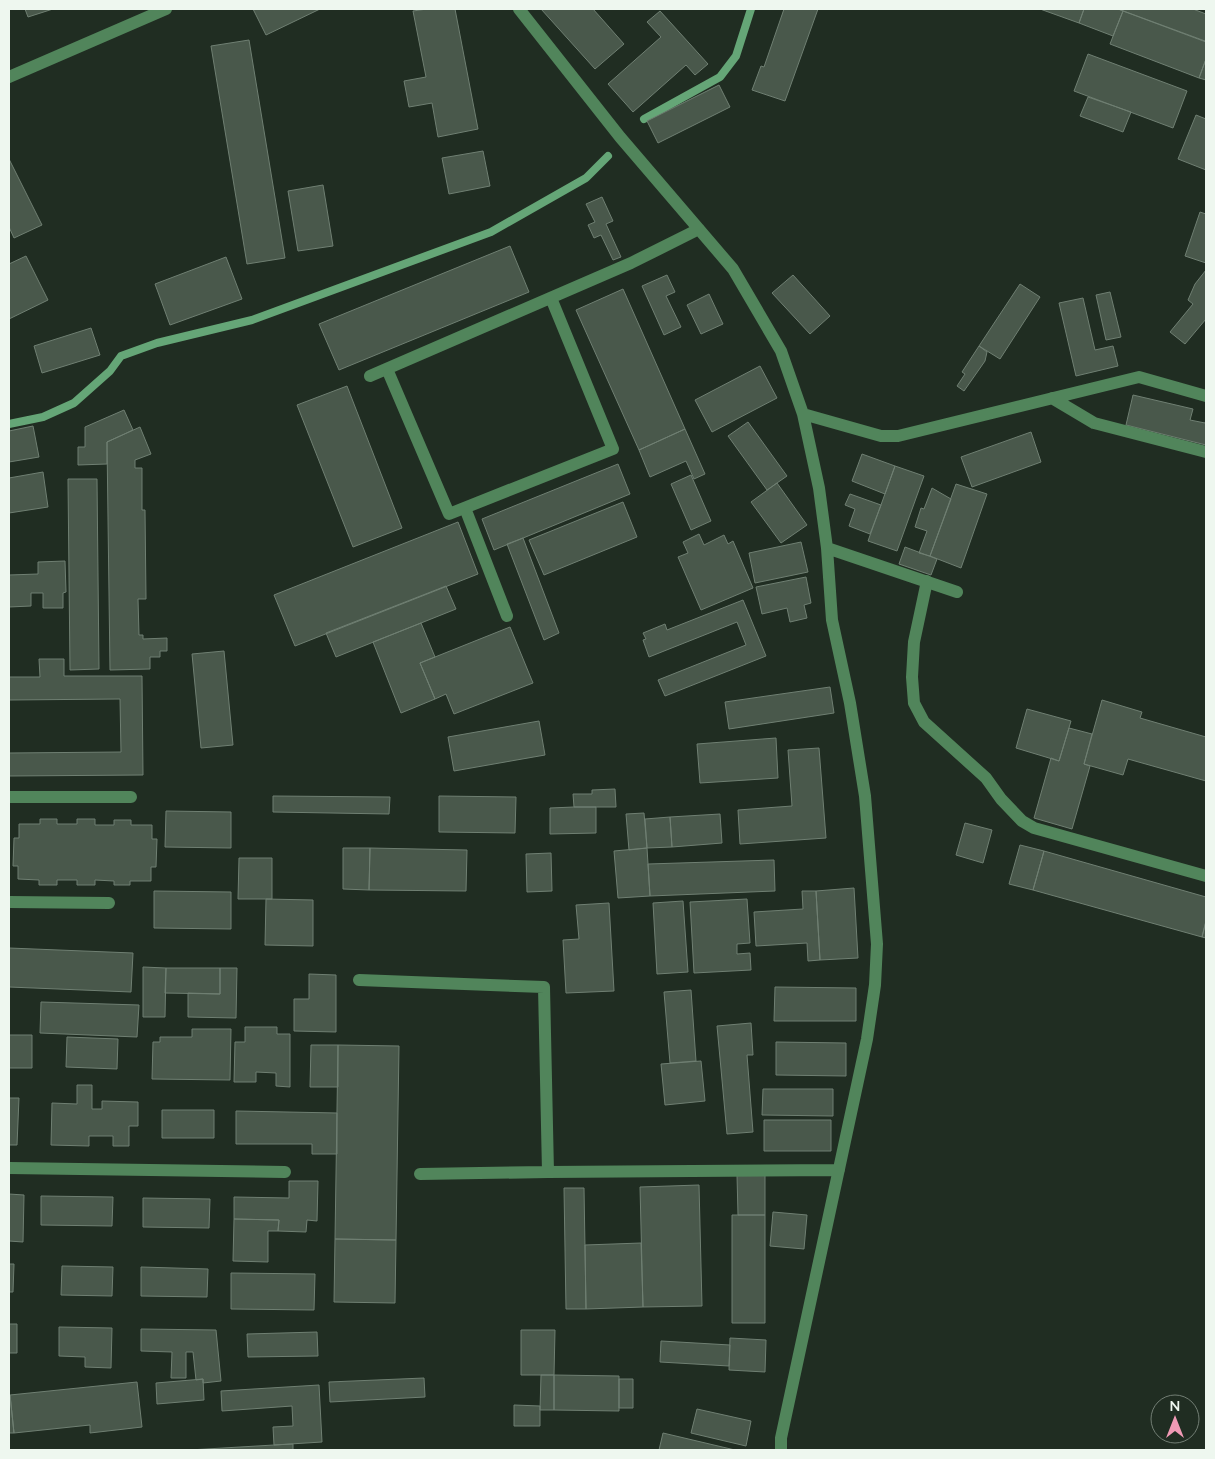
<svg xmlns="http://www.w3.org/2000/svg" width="1215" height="1459" viewBox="0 0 1215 1459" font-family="Lato,sans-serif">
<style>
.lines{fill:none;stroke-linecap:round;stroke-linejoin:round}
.stream{stroke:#65a677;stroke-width:8}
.building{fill:#49584b;stroke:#6f7f72}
.minor{stroke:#51855b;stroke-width:12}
</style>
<rect width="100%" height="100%" fill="#202d22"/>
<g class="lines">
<path class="stream" d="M644 119 720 77 736 56 751 9
M9 424 43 417 74 403 110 371 121 356 157 343 252 320 491 232 586 178 608 156"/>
</g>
<path class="building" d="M25 9H53L28 17Z
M253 9H320L266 35Z
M427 9H455L478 129 438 137 432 103 409 107 404 81 426 77 413 11Z
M541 9H593L624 44 595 69Z
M784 9H818L785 101 752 90 761 66 764 67Z
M1040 9H1084L1079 23Z
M1084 9H1118L1123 11 1113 36 1079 23Z
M1118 9H1193L1206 14V38L1205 41Z
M660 11 708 64 695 75 686 65 633 112 608 84 661 37 647 22Z
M1123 11 1206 42V59L1199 78 1110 44Z
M249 40 285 258 247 264 211 46Z
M1088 54 1187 91 1173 128 1074 91Z
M1206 59V80L1199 78Z
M719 85 730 107 658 143 647 121Z
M1088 97 1131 112 1123 132 1080 116Z
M1196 115 1206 119V170L1178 159Z
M483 151 490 186 449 194 442 158Z
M9 159 42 225 14 238 9 227Z
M323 185 333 246 298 251 288 191Z
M602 197 613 221 606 224 621 257 613 260 601 235 594 238 588 225 595 222 586 204Z
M1200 212 1206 214V263L1185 256Z
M510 246 529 292 339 370 319 324Z
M26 256 48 300 9 319V264Z
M226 257 242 299 170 325 155 284Z
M1206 270V319L1185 344 1170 332 1193 304 1188 300 1195 284Z
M667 275 675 292 666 296 681 327 664 335 642 286Z
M793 275 830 316 810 334 772 293Z
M1020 284 1040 297 1000 359 979 346Z
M623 289 685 429 639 450 576 310Z
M1110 292 1121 337 1106 340 1096 295Z
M709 294 723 324 701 334 687 305Z
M1083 298 1095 350 1113 346 1118 366 1076 376 1059 303Z
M91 328 100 355 42 373 34 346Z
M979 346 987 352 985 361 964 391 957 386 965 374 962 372Z
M760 366 777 398 712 432 695 400Z
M347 386 402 528 353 547 297 405Z
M1133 395 1193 409 1190 420 1205 423 1206 420V445L1126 425Z
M124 410 133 430 107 442V464L78 465V447H85V427Z
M748 422 787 476 767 490 728 436Z
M33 426 39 457 9 462V431Z
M140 427 151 454 135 460V468H142V510H145L146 599H138L139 635H143V639L167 638V651H160V657H150V669L110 670 107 442Z
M685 429 705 474 694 479 686 461 650 477 639 450Z
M1031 432 1041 462 972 487 961 457Z
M862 454 895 466 885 494 852 481Z
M618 464 630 494 494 550 482 519Z
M895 466 924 476 897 551 868 541Z
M43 472 48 507 9 513V478Z
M691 475 711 521 691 530 671 484Z
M68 479H97L99 669 70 670Z
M777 483 807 525 781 543 751 502Z
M956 484 987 494 961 568 930 556Z
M932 488 951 499 930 556 919 553 927 531 915 527 921 508 924 509Z
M850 494 881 505 870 534 849 526 855 509 845 505Z
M623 502 637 537 544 575 529 540Z
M458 522 478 574 295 646 274 595Z
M699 534 704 545 724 535 728 544 733 541 753 588 701 610 678 557 688 553 683 542Z
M523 538 559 633 544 640 507 544Z
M801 542 808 572 755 583 749 553Z
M905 547 937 559 931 575 899 564Z
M65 561 66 592 63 593V608H43V593H31V606L9 607V575L38 574V562Z
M806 577 811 603 804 605 807 618 790 622 787 608 762 614 756 587Z
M446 586 456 609 336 657 326 633Z
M743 600 766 656 665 696 658 680 746 645 737 622 649 657 643 640 646 639 643 633 665 624 667 630Z
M421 623 435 657 420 663 435 699 401 713 373 642Z
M510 627 533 683 454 714 446 694 435 699 420 663Z
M224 651 233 745 201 748 192 654Z
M39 659H64V676H142L143 775 9 776V753L121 752 120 699 9 700V677H40Z
M830 687 834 713 729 729 725 702Z
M1102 700 1142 712 1140 718 1206 737V781L1128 759 1123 775 1084 764Z
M1027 709 1071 721 1059 761 1016 748Z
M539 721 545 755 454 771 448 737Z
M1069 728 1092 734 1084 764 1090 766 1072 829 1034 818 1051 758 1059 761Z
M776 738 778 778 700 783 697 744Z
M819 748 826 838 740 844 738 810 792 806 788 750Z
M615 789 616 807H574L573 794H592V790Z
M273 796 390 797 389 814 273 812Z
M439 796 516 797 515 833 439 832Z
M574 807H596V833L550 834V808Z
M166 811 231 812V848L165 847Z
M644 813 647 848 629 850 626 814Z
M720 814 722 843 672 847 670 817Z
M670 817 672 847 647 848 645 819Z
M40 819H57V824H77V819H95V825H114V820H131V825H152V839H157L156 867H151V881H130V885H114V881L95 880V885H77V880H57V885H39V880L18 879V866H13L14 838H19V824H40Z
M965 823 992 830 983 863 956 855Z
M1020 845 1044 851 1033 890 1009 884Z
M343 848H370L369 890 343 889Z
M370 848 467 850 466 891 369 890Z
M647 848 650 896 618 898 614 851Z
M1044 851 1206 897V921L1202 937 1033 890Z
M551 853 552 891 527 892 526 854Z
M239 858H272V899H238Z
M774 860 775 891 650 896 648 864Z
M854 888 858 958 820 960 816 891Z
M154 891 231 892V929L154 928Z
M802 891H816L820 960 808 961 807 943 756 946 754 912 803 909Z
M266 899 313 900V946L265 945Z
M747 899 750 943 737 944V954L750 953 751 970 694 973 690 902Z
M683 901 688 972 657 974 653 903Z
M609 903 614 991 566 993 563 940 579 939 576 905Z
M1206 921V938L1202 937Z
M9 948 133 953 131 992 9 987Z
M143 967 166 968 165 1017H143Z
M166 968H220V994L165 993Z
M220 968H237L236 1018 188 1017V993L220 994Z
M309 974 336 975V1032L294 1031V999H309Z
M775 987 856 988V1021H774Z
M691 990 696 1061 670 1063 664 992Z
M41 1002 139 1005 137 1037 40 1033Z
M751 1023 753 1055H747L753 1132 727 1134 717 1026Z
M245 1027H277V1034H290V1087L276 1086V1073L256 1072V1082H234L235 1042H245Z
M192 1029H231L230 1080 152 1079 153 1042H160V1037H192Z
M9 1035H32V1068H9Z
M67 1037 118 1039 117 1069 66 1067Z
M776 1042 846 1043V1076L776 1075Z
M311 1045H338V1087H310Z
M338 1045 399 1046 396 1240 335 1239Z
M701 1061 705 1101 665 1105 661 1064Z
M77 1085H92V1109H102V1101L138 1102V1126H129V1146H113V1136H89V1146L51 1145 52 1103 77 1104Z
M763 1089H833V1116L762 1115Z
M9 1098H19L17 1145H9Z
M162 1110H214V1138H162Z
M236 1111 337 1113V1154H312V1144H236Z
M764 1120H831V1151H764Z
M737 1175H765V1215H738Z
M289 1181H318L317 1221 307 1220 306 1232 278 1231 279 1220 234 1219V1197L289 1198Z
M699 1185 702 1306 643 1307 640 1187Z
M564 1188H584L586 1309H566Z
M9 1194 24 1195 23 1242 9 1241Z
M41 1196 113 1197 112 1226 41 1225Z
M143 1198 210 1199 209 1228 143 1227Z
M773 1212 807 1215 804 1249 770 1246Z
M732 1215H765V1323H732Z
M234 1219 279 1220 278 1231H268V1262L233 1261Z
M335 1239 396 1240 395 1303 334 1302Z
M641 1243 643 1307 586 1309 585 1245Z
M9 1264H14L13 1292H9Z
M62 1266 113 1267 112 1296 61 1295Z
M141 1267 208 1269 207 1297 141 1296Z
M231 1273 315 1274 314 1310 231 1309Z
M9 1324H17V1353H9Z
M59 1327 112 1328 111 1368 85 1367V1357L59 1356Z
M141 1329 216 1330 221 1381 203 1383V1379L196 1380 193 1352H186V1378H171L172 1352 141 1351Z
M521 1330H555L554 1375H521Z
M317 1332 318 1356 248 1357 247 1334Z
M730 1338 766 1340 765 1372 729 1370Z
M661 1341 730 1345 729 1366 660 1362Z
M541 1375H554V1410H540Z
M554 1375 619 1376V1411L554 1410Z
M424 1378 425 1397 330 1402 329 1382Z
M203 1379 204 1400 157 1404 156 1383Z
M619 1379H633V1408H619Z
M137 1382 142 1427 90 1433V1425L14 1433 10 1395Z
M319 1385 322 1442 274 1445 273 1427 293 1426 292 1406 222 1411 221 1391Z
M9 1395H10L14 1433H9Z
M514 1405 540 1406V1426H514Z
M697 1409 751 1421 746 1446 691 1433Z
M663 1433 735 1450H659Z
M293 1444V1450H189L274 1445Z"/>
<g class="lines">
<path class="minor" d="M519 9 620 137 733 269 781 351 803 414 819 488 827 548 832 620 850 703 865 796 877 944 875 985 867 1039 781 1438V1450
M9 77 166 9
M387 369 449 514 613 449 551 298
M370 376 631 263 699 229
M1052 398 1094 423 1206 452
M803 414 881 436H898L1139 377 1206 396
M465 508 507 616
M827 548 957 592
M927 581 914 642 912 677 914 703 924 722 986 778 1001 799 1022 821 1034 828 1206 876
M9 797H131
M9 902 109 903
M359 980 544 987 548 1172 839 1170
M9 1168 285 1172
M420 1174 548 1172"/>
</g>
<rect width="1215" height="1459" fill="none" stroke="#eef7ef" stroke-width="20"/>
<g transform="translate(1175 1419)"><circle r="24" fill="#202d22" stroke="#727e74"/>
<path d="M0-4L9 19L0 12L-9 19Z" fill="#f09ab5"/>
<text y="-8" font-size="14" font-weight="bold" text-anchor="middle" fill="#eef7ef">N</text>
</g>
</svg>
